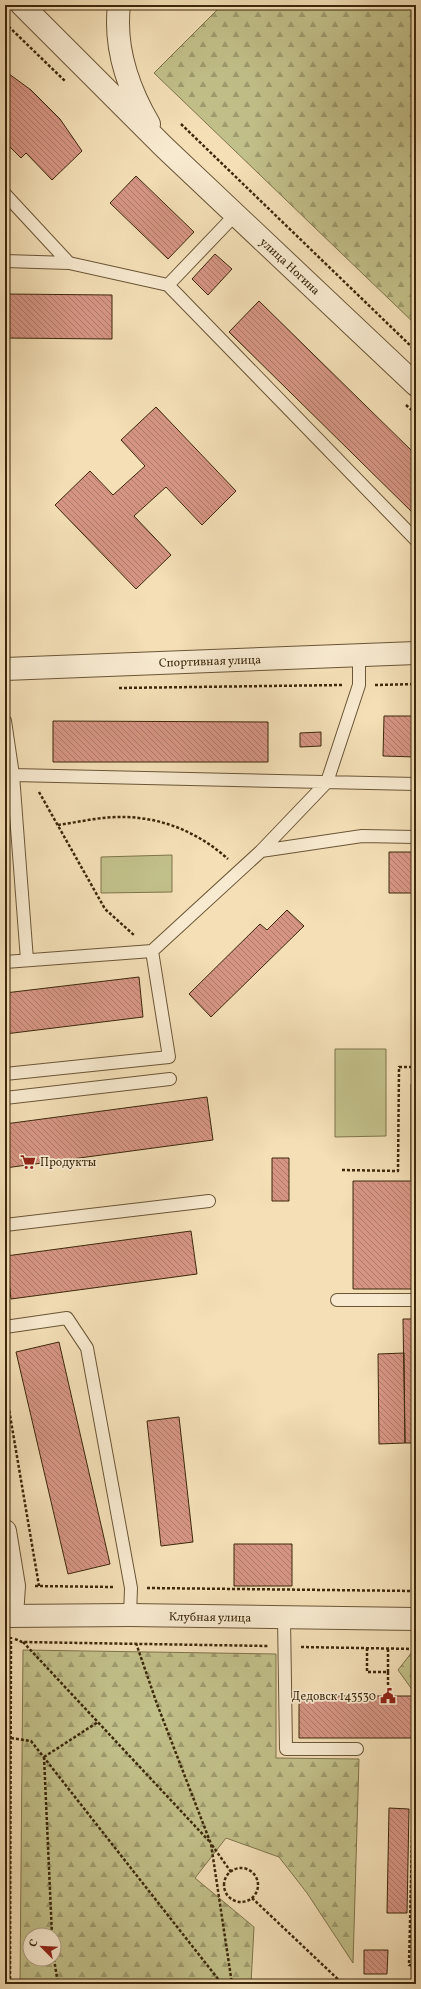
<svg xmlns="http://www.w3.org/2000/svg" width="421" height="1989" viewBox="0 0 421 1989" font-family="Vollkorn,serif">
<style>
.forest{fill:url(#forest-firs);stroke:#7f744a;fill-rule:evenodd}
.pitch{fill:#c2c08a;stroke:#7f744a}
.building{fill:url(#building-back-hatch);stroke:#3c280b}
.lines{fill:none;stroke-linecap:round;stroke-linejoin:round}
.service-casing{stroke:#6a5636;stroke-width:14}
.minor-casing{stroke:#6a5636;stroke-width:24}
.tertiary-casing{stroke:#6a5636;stroke-width:24}
.path{stroke:#3c280b;stroke-width:2.5;stroke-dasharray:3 2;stroke-linecap:butt}
.service{stroke:#f8ead0;stroke-width:12}
.minor{stroke:#f8ead0;stroke-width:22}
.tertiary{stroke:#f8ead0;stroke-width:22}
.labels{text-anchor:middle;stroke-width:3.5;stroke-linejoin:round;paint-order:stroke}
.street-label{font-size:12px;fill:#3c280b;stroke:#f8ead0}
.poi-label{font-size:12px;fill:#3c280b;stroke:#f8ead0;text-anchor:start}
</style>
<defs>
<pattern id="forest-firs" width="22" height="20" patternUnits="userSpaceOnUse"><rect width="22" height="20" fill="#c2c08a"/><path d="M5 1l3.5 6h-7zM16 11l3.5 6h-7z" fill="#9f9c6f"/></pattern>
<pattern id="building-back-hatch" width="6" height="6" patternUnits="userSpaceOnUse"><rect width="6" height="6" fill="#d69584"/><path d="M-1 5l2 2M0 0l6 6M5-1l2 2" fill="none" stroke="#af7a6a"/></pattern>
</defs>
<rect width="100%" height="100%" fill="#f4dfb7"/>
<filter id="stains"><feTurbulence type="fractalNoise" baseFrequency=".005" numOctaves="4"/><feColorMatrix values="0 0 0 0 .2 0 0 0 0 .09 0 0 0 0 .02 0 0 0 .5 -.17"/></filter>
<radialGradient id="worn" r=".72"><stop offset=".6" stop-color="#630" stop-opacity="0"/><stop offset="1" stop-color="#630" stop-opacity=".3"/></radialGradient>
<path class="forest" d="M222 5H416V325L154 73Z
M23 1650 276 1654V1758L359 1759 353 1963 307 1893 279 1857 226 1838 195 1878 254 1927 251 1984H20ZM30 1935H54V1959H30Z
M412 1652H416V1695L398 1670Z"/>
<path class="pitch" d="M172 855V892L101 893V857Z
M335 1049H386V1136L335 1137Z"/>
<path class="building" d="M5 71 31 90 60 119 82 151 52 180 26 153 21 158 5 142Z
M136 176 194 232 168 259 110 203Z
M215 254 232 269 208 295 192 279Z
M5 294 112 295V339L5 338Z
M259 301 416 455V516L229 332Z
M156 407 236 491 202 525 166 487 134 516 171 555 136 589 55 505 90 471 113 495 145 466 121 440Z
M384 716H416V757L383 756Z
M53 721 268 722V762H53Z
M321 732V746L300 747V733Z
M389 852H416V893H389Z
M287 910 304 926 211 1017 189 994 260 924 267 930Z
M139 977 143 1017 5 1034V993Z
M411 1084H416V1289H353V1181H411Z
M207 1097 213 1140 5 1168V1124Z
M272 1158H289V1201H272Z
M191 1231 197 1274 11 1299 6 1256Z
M403 1319H416V1443H405Z
M59 1342 110 1564 68 1574 16 1352Z
M404 1353 405 1443 379 1444 378 1354Z
M179 1417 193 1542 161 1546 147 1421Z
M234 1544H292V1586H234Z
M5 1662 6 1664V1701H5Z
M299 1696H416V1738H299Z
M389 1808 409 1809 407 1913H387Z
M364 1950H388L387 1974H364Z"/>
<g class="lines">
<defs>
<path id="service" d="M5 194 69 263
M5 261 69 263 168 285 235 215
M168 285 416 540
M5 721 13 775 27 960
M13 775 416 784
M261 851 362 836 416 837
M5 962 152 951 261 851 327 782 359 685V655
M5 1074 169 1057 152 951
M5 1098 170 1079
M5 1225 209 1201
M337 1300H416
M5 1327 67 1318 87 1348 131 1588 130 1615
M284 1618 286 1749H357"/>
<path id="minor" d="M5 669 416 653
M5 1531 14 1586 12 1616"/>
<path id="tertiary" d="M22 5 164 147 416 385
M119 5C114 47 128 88 149 124
M5 1616 130 1615 416 1619"/>
</defs>
<use href="#service" class="service-casing"/>
<use href="#minor" class="minor-casing"/>
<use href="#tertiary" class="tertiary-casing"/>
<path class="path" d="M5 23 66 82
M181 124 416 351
M406 405 416 414
M375 685 416 684
M119 688 342 685
M39 792 105 909 135 936
M58 825C79 822 104 816 125 817 164 818 199 833 228 859
M342 1170 398 1171 399 1067H416
M5 1386 39 1586
M35 1586 114 1587
M147 1588 416 1591
M15 1639 22 1642 268 1646
M23 1642 209 1841
M136 1643 157 1704 211 1844 232 1984
M301 1647 416 1649
M367 1648V1672H388V1649
M388 1672V1696
M11 1738 31 1741 222 1984
M44 1757 52 1935
M44 1757 98 1722
M416 1798H413L409 1965 416 1966
M212 1845 231 1872
M224 1885a17 17 0 1 1 34 0a17 17 0 1 1-34 0Z
M252 1898 343 1984
M54 1959 58 1984
M10 1984 11 1637"/>
<use href="#service" class="service"/>
<use href="#minor" class="minor"/>
<use href="#tertiary" class="tertiary"/>
</g>
<defs>
<symbol id="supermarket-bare" viewBox="-9 -9 18 18"><path d="M-6-5.5h2.5l.6 2H6L4.5 2H-2.5L-4.4-4H-6ZM-1.5 3.2a1.3 1.3 0 1 0 .1 0ZM3 3.2a1.3 1.3 0 1 0 .1 0Z" fill="#8f2418" stroke="#f8ead0" stroke-width="2.5" paint-order="stroke"/></symbol>
<symbol id="civic-bare" viewBox="-9 -9 18 18"><path d="M-.6-6.5H3V-4.5H.6V-3L4-1V1h2V6H-6V1h2V-1L-.6-3ZM-1.2 2.5V6h2.4V2.5Z" fill="#8f2418" stroke="#f8ead0" stroke-width="2.5" paint-order="stroke"/></symbol>
</defs>
<g fill-rule="evenodd">
<use href="#supermarket-bare" x="17" y="1151" width="22" height="22"/>
<use href="#civic-bare" x="377" y="1685" width="22" height="22"/>
</g>
<g class="labels">
<g class="street-label">
<text transform="translate(290 266) rotate(43)" y="4">улица Ногина</text>
<text transform="translate(210 661) rotate(-2)" y="4">Спортивная улица</text>
<text transform="translate(210 1617) rotate(1)" y="4">Клубная улица</text>
</g>
<g class="poi-label">
<text x="40" y="1166">Продукты</text>
<text x="376" y="1700" text-anchor="end">Дедовск 143530</text>
</g>
</g>
<rect width="421" height="1989" fill="none" stroke="#f4dfb7" stroke-width="20"/>
<rect x="6" y="6" width="409" height="1977" fill="none" stroke="#3c280b" stroke-width="2"/>
<rect x="10" y="10" width="401" height="1969" fill="none" stroke="#3c280b"/>
<g transform="translate(42 1947) rotate(294)"><circle r="19" fill="#f8ead0" stroke="#ad9c81"/>
<path d="M0-3L7 15L0 10L-7 15Z" fill="#8f2418"/>
<text y="-6" font-size="11" font-weight="bold" text-anchor="middle" fill="#3c280b">С</text>
</g>
<rect width="100%" height="100%" filter="url(#stains)"/>
<rect width="100%" height="100%" fill="url(#worn)"/>
</svg>
